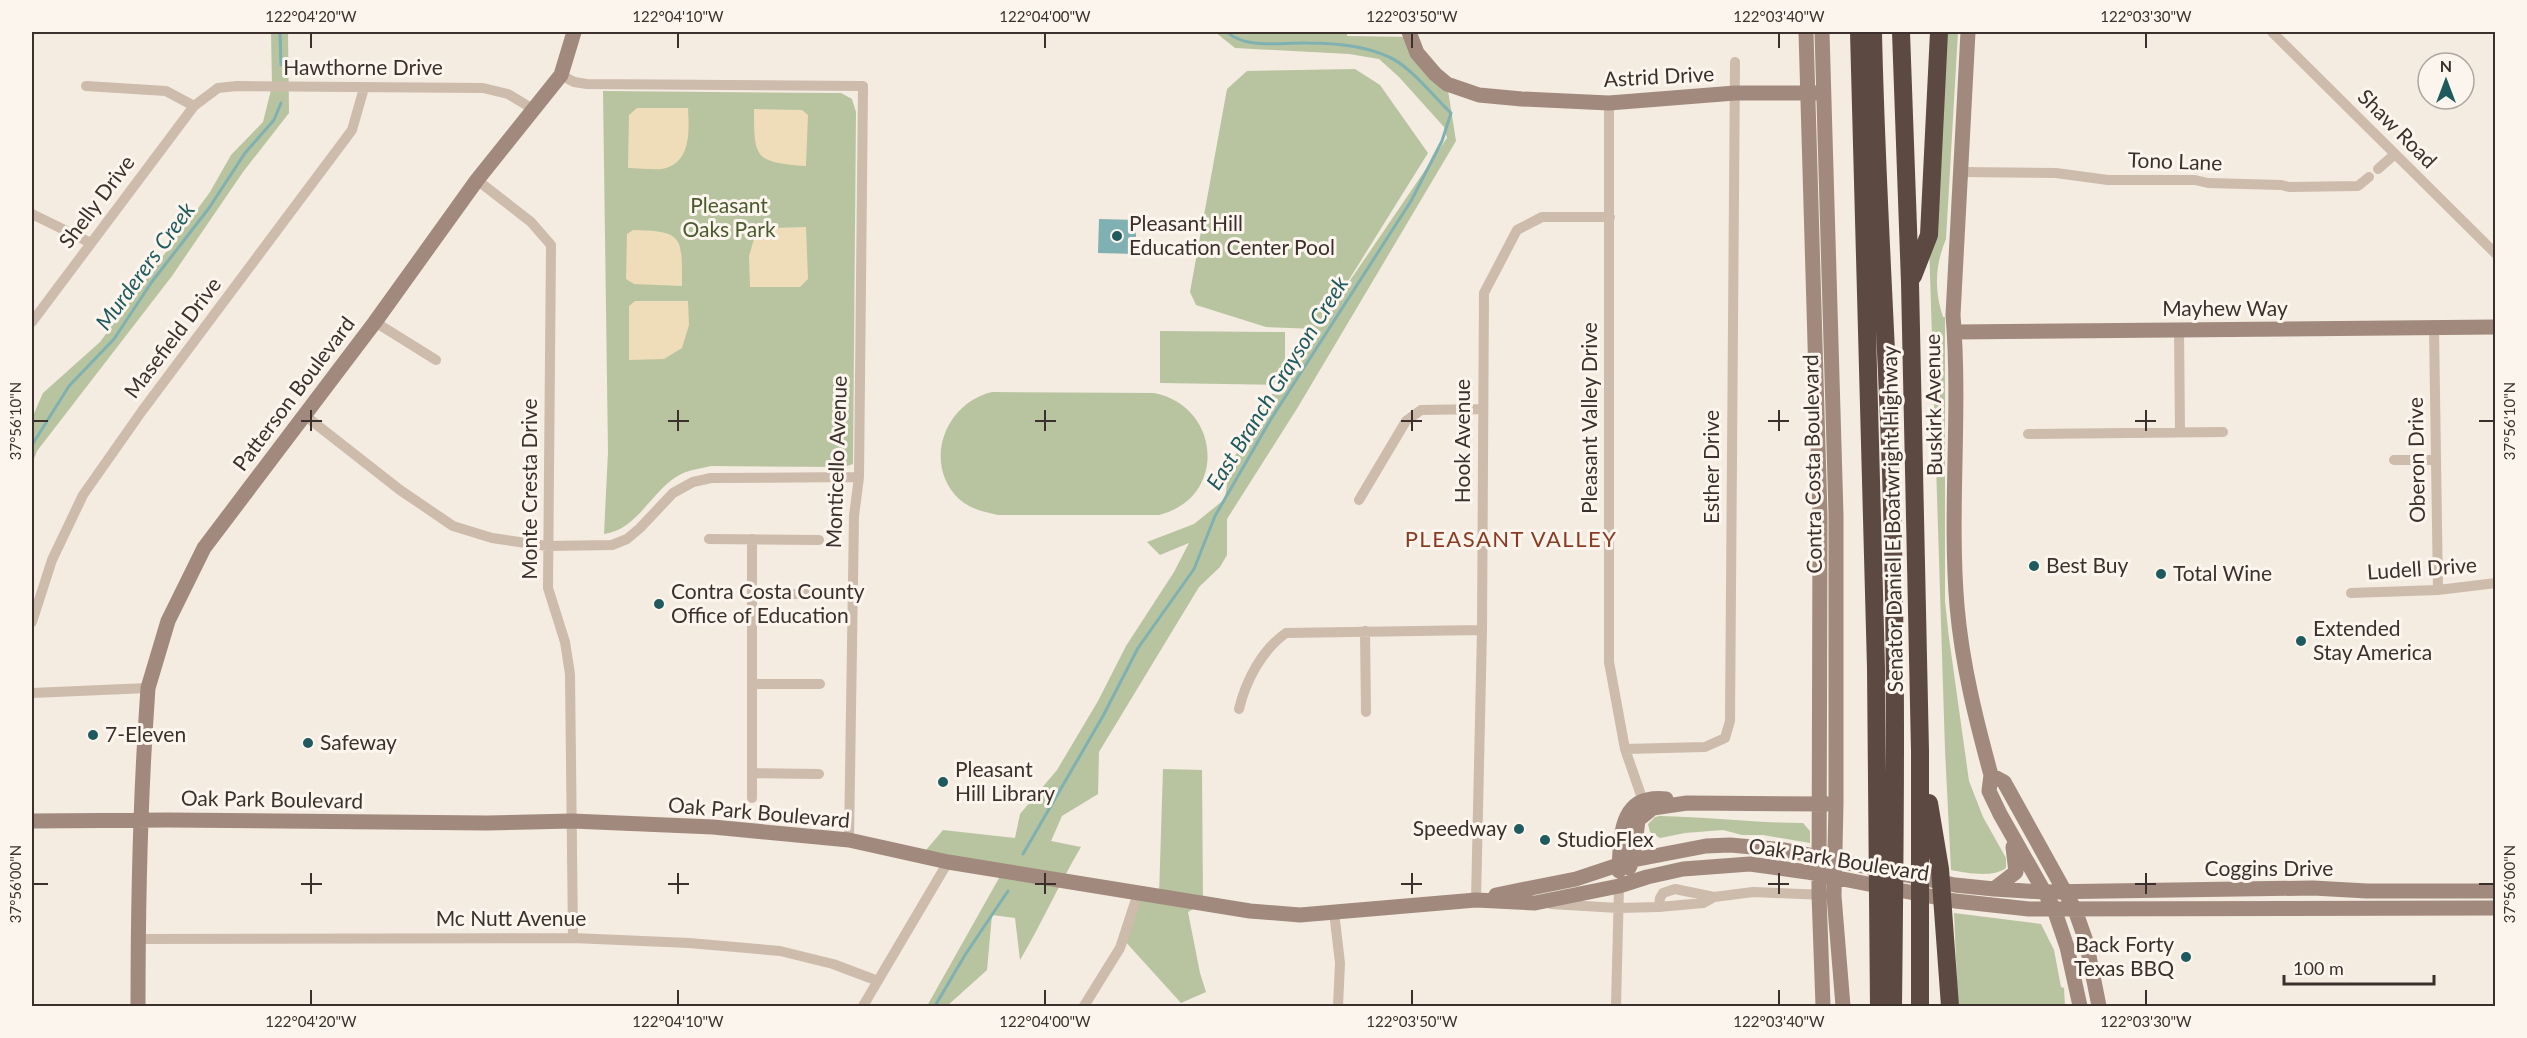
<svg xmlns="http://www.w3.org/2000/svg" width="2527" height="1038" viewBox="0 0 2527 1038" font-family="Lato,sans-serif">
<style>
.green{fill:#b8c4a0}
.sand{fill:#efdcb8}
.water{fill:#7fb0b2}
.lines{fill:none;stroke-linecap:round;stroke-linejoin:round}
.stream{stroke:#7fb0b2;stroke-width:3}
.street{stroke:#cdbbac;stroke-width:10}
.secondary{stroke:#a18a7d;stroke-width:15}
.highway{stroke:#5c4a42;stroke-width:18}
.ticks{fill:none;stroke:#3b302b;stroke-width:2}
.poi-dot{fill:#1f5a5e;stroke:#fbf5ee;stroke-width:2}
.labels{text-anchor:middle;stroke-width:6;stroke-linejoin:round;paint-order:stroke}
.street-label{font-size:21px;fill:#3b302b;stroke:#fbf5ee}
.park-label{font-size:21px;fill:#4a5a2e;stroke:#fbf5ee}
.poi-label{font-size:21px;fill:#3b302b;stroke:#fbf5ee;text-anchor:start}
.water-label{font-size:22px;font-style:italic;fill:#1f5a5e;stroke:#fbf5ee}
.neighbourhood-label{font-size:22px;letter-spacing:1.5px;fill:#8c3b22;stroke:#fbf5ee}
.neatline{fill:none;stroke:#3b302b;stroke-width:2}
.ticks-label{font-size:15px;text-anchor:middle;fill:#3b302b}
</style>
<rect width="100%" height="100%" fill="#f4ebe1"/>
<path class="green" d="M271 32H288L289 113 243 172 172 276 37 451 32 464V418L43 393 100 342 210 192 231 155 263 122 272 86Z
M1215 32H1347V36L1411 37 1447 84 1456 141 1298 407 1227 519V555L1220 567 1199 587 1099 752 1098 794 1062 816 1051 841 1081 847C1059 884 1042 923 1020 960L1015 918 992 915 987 970 947 1006H927L1003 871 921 856 943 830 1015 838 1020 814 1057 770 1098 701 1126 646 1174 572 1189 543 1160 555 1147 542 1194 524 1225 499 1229 469 1260 404 1284 385 1160 383V331L1285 332V383L1317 329 1266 327 1196 305 1190 292 1227 89 1247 71 1355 69 1380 85 1428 153 1332 307 1447 138 1444 127 1399 77 1379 59 1349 54 1235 48Z
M1939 32H1958L1946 239C1935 265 1934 290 1943 317H1945V601L1949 638 1969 781 1983 817 2006 858V868C1993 878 1966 873 1951 870L1945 750 1929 242Z
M603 91 833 93H841L852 99 856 112 853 464 844 467 711 466C699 469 686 470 676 477 650 494 636 530 604 534L608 452Z
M992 392 1154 393C1221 406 1228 498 1159 515H998C984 512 970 509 959 499 922 463 945 403 992 392Z
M1163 769 1202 770 1203 903 1188 912 1200 973 1206 992 1181 1003 1123 939 1138 893 1159 896Z
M1660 816C1708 817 1755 823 1803 823L1810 831V843L1763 835H1742L1723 830 1685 833 1660 838 1650 832 1648 824 1655 817Z
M1954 913 2041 924 2054 950 2061 987 2064 988 2065 1006H1958Z"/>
<path class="sand" d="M637 108H688C689 129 692 164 662 169 652 170 639 168 628 168L629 115Z
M754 109 802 110 808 115 806 166C755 162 754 159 754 109Z
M806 227 808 279 800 287H750L749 256 754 239 772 228Z
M633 230C684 231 682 237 682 286L634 284 626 279 627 234Z
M635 301H688L689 325 682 348 664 359 629 360V306Z"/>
<path class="water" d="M1099 219 1136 220V254L1098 253Z"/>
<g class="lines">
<path class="stream" d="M280 32 281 65
M32 445 69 386 114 339 151 283 209 208 245 153 274 120 281 103
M1023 854 1103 716 1138 648 1194 569 1215 516 1271 419 1411 201 1442 141 1451 113C1434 97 1410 66 1389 57 1366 46 1333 43 1308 43 1282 42 1247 50 1227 32
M935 1006 965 955 1008 891"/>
<path class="street" d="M2272 32 2496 254
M561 75 574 82 587 84 863 86 859 477 854 516 849 840
M86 86 166 91 194 106
M1609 103V662L1625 749 1643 801
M2378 169 2395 154
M1960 172 2056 173 2108 180H2195L2208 183 2281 185 2289 187 2358 186 2369 177
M477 180 531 222 551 245 548 588 565 642 570 674 573 938
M32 214 91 243
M32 322 194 106 218 88 237 86 483 88 508 94 533 109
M375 322 436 360
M2434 328 2438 590
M2179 330 2180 432
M303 414 400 490 453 526 492 538 547 546 612 545 627 539 640 528 673 493 693 482 711 478 859 477
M2028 434 2223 432
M2394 460H2436
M1359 500 1406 421 1421 410 1482 409
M709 539 819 540
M2351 593 2438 590 2496 583
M753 594H852
M32 622 52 560 83 495 142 411 352 130 364 88
M1365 631 1366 712
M752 684H820
M32 693 148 688
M1239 709C1246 680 1262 650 1286 633L1482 630
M1625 749 1705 747 1725 738 1730 721 1735 62
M752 773 819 774
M752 798V539
M1476 900 1482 630 1484 293 1517 230 1542 217H1610
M1551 904 1618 908 1659 907 1703 903 1714 897 1753 892 1825 895
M1659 907 1660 898 1663 893 1675 889 1714 897
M1334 912 1340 963 1338 1006
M138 939 573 938 689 943 780 951 833 964 878 981
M863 1006 948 862
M1084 1006 1120 948 1138 893
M1616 1006 1619 886"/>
<path class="secondary" d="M1409 32 1417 53 1435 74 1447 84 1479 95 1522 99 1609 103 1735 93H1816
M1806 32 1820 516 1819 895 1823 1006
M1822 32 1836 515V803L1834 896 1843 1006
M1968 32 1953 315C1961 412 1949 510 1957 606 1962 664 1976 720 1991 775L1989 791 2000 814 2054 909 2067 947 2080 1006
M1955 332 2496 327
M1991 775 2004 782 2075 910 2086 941 2099 1006
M32 821 168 820 487 823 572 821 713 827 849 840 948 862 1250 911 1300 915 1476 900 1535 903 1619 886 1647 877 1683 869 1750 864 1807 872 1955 901 2029 909 2496 908
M1629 868 1633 860 1638 820 1653 808 1687 803 1830 804
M1619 871C1621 837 1618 794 1666 799
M1994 889 2016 872 2013 847
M1496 895 1576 879 1633 860 1706 846 1730 845 1785 850 1955 885 1994 889 2043 892 2313 888 2367 891H2496
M138 1006C138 905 140 804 147 703L148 688 168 621 204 548 375 322 477 180 561 75 574 32"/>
<path class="highway" d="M1859 32 1876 668 1879 1006
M1873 32C1876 179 1886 325 1891 472 1897 650 1895 829 1893 1006
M1901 32 1910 283 1920 751V1006
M1913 276 1929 235 1939 32
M1929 803 1940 869 1950 1006"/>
</g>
<path class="ticks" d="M311 33V48M678 33V48M1045 33V48M1412 33V48M1779 33V48M2146 33V48M311 410V431M678 410V431M1045 410V431M1412 410V431M1779 410V431M2146 410V431M33 421H48M301 421H322M668 421H689M1035 421H1056M1401 421H1422M1768 421H1789M2135 421H2156M2479 421H2494M311 873V894M678 873V894M1045 873V894M1412 873V894M1779 873V894M2146 873V894M33 884H48M301 884H322M668 884H689M1035 884H1056M1401 884H1422M1768 884H1789M2135 884H2156M2479 884H2494M311 990V1005M678 990V1005M1045 990V1005M1412 990V1005M1779 990V1005M2146 990V1005"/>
<g class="poi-dot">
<circle cx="1117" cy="236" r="6"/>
<circle cx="2034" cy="566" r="6"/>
<circle cx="2161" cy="574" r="6"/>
<circle cx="659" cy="604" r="6"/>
<circle cx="2301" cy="641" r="6"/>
<circle cx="93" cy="735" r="6"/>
<circle cx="308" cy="743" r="6"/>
<circle cx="943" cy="782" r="6"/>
<circle cx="1519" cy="829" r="6"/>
<circle cx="1545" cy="840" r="6"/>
<circle cx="2186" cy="957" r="6"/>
</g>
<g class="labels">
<g class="street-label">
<text x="363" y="75">Hawthorne Drive</text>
<text transform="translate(1659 77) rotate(-3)" y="7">Astrid Drive</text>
<text transform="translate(2397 129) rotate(45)" y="7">Shaw Road</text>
<text transform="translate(2175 162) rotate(2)" y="7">Tono Lane</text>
<text transform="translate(97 202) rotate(-53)" y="7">Shelly Drive</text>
<text x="2225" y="316">Mayhew Way</text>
<text transform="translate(173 338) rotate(-53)" y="7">Masefield Drive</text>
<text transform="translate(294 394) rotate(-53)" y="7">Patterson Boulevard</text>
<text transform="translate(1934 405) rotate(-91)" y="7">Buskirk Avenue</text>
<text transform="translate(1590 418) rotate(-90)" y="7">Pleasant Valley Drive</text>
<text transform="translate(1463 441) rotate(-90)" y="7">Hook Avenue</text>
<text transform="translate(2417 460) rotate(-91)" y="7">Oberon Drive</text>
<text transform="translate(837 462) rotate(-88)" y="7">Monticello Avenue</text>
<text transform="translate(1813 464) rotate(-91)" y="7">Contra Costa Boulevard</text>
<text transform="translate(1712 467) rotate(-90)" y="7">Esther Drive</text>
<text transform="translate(530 489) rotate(-90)" y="7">Monte Cresta Drive</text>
<text transform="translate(1893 519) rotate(-91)" y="7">Senator Daniel E Boatwright Highway</text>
<text transform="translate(2422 569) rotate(-4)" y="7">Ludell Drive</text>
<text transform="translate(272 800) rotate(1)" y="7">Oak Park Boulevard</text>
<text transform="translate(759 813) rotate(5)" y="7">Oak Park Boulevard</text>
<text transform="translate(1839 860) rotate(9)" y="7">Oak Park Boulevard</text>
<text x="2269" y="876">Coggins Drive</text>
<text x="511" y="926">Mc Nutt Avenue</text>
</g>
<g class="park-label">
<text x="729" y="213">Pleasant<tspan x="729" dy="24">Oaks Park</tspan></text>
</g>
<g class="poi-label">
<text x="1129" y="231">Pleasant Hill<tspan x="1129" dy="24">Education Center Pool</tspan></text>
<text x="2046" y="573">Best Buy</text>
<text x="2173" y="581">Total Wine</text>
<text x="671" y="599">Contra Costa County<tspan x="671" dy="24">Office of Education</tspan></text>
<text x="2313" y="636">Extended<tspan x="2313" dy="24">Stay America</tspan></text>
<text x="105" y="742">7-Eleven</text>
<text x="320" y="750">Safeway</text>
<text x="955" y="777">Pleasant<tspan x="955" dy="24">Hill Library</tspan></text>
<text x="1507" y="836" text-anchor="end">Speedway</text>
<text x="1557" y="847">StudioFlex</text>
<text x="2174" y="952" text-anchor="end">Back Forty<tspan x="2174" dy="24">Texas BBQ</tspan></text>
</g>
<g class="water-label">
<text transform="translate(145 266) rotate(-54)" y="8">Murderers Creek</text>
<text transform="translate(1277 383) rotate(-58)" y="8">East Branch Grayson Creek</text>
</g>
<g class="neighbourhood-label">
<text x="1511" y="547">PLEASANT VALLEY</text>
</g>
</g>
<rect width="2527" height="1038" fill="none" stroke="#fbf5ee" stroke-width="66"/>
<g transform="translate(2446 81)"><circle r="28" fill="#fbf5ee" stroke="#aea6a0" stroke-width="1.5"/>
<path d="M0-4.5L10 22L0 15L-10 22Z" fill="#1f5a5e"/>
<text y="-9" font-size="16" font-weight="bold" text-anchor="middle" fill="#3b302b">N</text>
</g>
<path d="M2284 975v9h150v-9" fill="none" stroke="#3b302b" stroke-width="3"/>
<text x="2293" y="975" font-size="18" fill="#3b302b" stroke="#fbf5ee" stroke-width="4.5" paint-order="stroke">100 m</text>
<rect x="33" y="33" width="2461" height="972" class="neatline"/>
<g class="ticks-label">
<text x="311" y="22">122°04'20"W</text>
<text x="678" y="22">122°04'10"W</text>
<text x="1045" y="22">122°04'00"W</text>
<text x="1412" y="22">122°03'50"W</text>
<text x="1779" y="22">122°03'40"W</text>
<text x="2146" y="22">122°03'30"W</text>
<text transform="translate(16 421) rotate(-90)" y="5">37°56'10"N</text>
<text transform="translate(2510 421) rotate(-90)" y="5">37°56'10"N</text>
<text transform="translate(16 884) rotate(-90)" y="5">37°56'00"N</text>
<text transform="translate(2510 884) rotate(-90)" y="5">37°56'00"N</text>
<text x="311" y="1027">122°04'20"W</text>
<text x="678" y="1027">122°04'10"W</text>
<text x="1045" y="1027">122°04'00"W</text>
<text x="1412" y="1027">122°03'50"W</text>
<text x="1779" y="1027">122°03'40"W</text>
<text x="2146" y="1027">122°03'30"W</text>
</g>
</svg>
